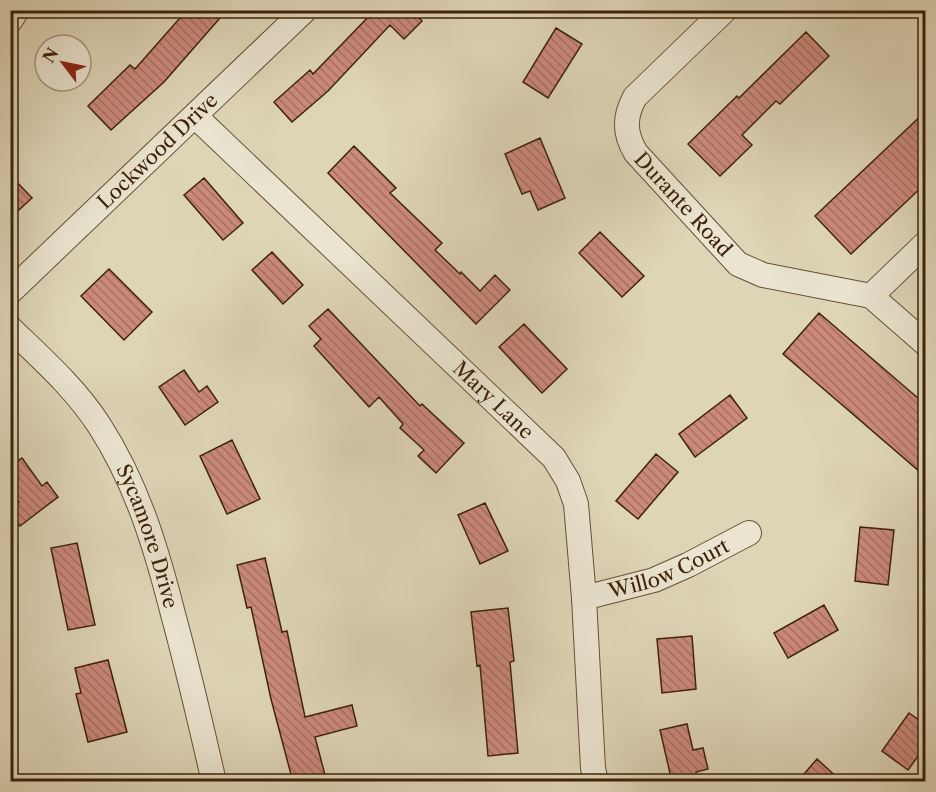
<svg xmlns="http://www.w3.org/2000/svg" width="936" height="792" viewBox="0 0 936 792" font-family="'Libre Caslon Text',serif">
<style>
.building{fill:url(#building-back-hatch);stroke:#3d2308;stroke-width:1.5}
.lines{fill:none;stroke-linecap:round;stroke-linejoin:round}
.street-casing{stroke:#655034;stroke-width:26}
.street{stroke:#eae4d0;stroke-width:24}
.labels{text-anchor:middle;stroke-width:5;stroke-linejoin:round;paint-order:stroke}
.street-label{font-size:20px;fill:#3d2308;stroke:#eae4d0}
</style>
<defs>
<pattern id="building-back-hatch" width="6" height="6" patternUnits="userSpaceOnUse" patternTransform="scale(1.5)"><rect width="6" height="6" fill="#cb897b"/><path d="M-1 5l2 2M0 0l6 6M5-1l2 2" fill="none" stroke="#a67063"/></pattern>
</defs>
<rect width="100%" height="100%" fill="#ded5b7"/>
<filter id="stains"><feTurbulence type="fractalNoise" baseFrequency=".00333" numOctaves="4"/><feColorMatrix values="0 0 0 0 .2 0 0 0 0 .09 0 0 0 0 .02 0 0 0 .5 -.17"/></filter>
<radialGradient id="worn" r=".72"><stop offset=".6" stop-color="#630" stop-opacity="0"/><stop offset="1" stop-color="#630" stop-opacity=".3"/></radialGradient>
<path class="building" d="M187 10H227L164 82 111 130 88 106 130 65 135 69Z
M375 10H411L422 21 404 39 390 25 328 91 292 122 274 102 310 70 313 74Z
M556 28 582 44 548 98 523 82Z
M806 32 829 56 780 104 776 101 742 135 752 145 720 176 688 144 737 96 739 98Z
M926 111V183L851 254 815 216Z
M540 138 565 198 538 210 530 191 522 194 505 154Z
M354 146 396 188 390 193 442 243 435 250 460 274 461 272 480 291 495 275 510 290 476 324 328 173Z
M10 175 32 198 10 218Z
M204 178 243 223 223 240 184 195Z
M600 232 644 276 622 297 579 253Z
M272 252 303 285 283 304 252 270Z
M109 269 152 312 124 340 81 296Z
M328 309 420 406 422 404 464 443 436 473 418 456 424 450 400 428 403 424 379 397 369 407 314 346 321 339 309 326Z
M819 313 926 405V477L783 354Z
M524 324 567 369 542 393 499 347Z
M184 370 199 392 207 386 218 402 185 425 159 387Z
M730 395 747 418 695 457 679 434Z
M232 440 260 499 227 514 200 456Z
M656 454 678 472 638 519 616 501Z
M22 458 42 486 47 482 58 497 20 526 10 514V508L19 502 10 491V466Z
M485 503 508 551 480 564 458 515Z
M860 527 894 530 888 585 855 581Z
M77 543 95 625 68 630 51 548Z
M265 558 282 632 287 631 305 717 352 705 357 726 315 737 325 775 301 782H293L271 699 251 607 247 608 237 565Z
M824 605 838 630 788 658 774 633Z
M508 608 514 661 510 662 518 753 488 756 480 665 477 666 471 612Z
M692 636 696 689 662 693 657 639Z
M108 660 127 732 88 742 76 694 81 693 75 668Z
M909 713 926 725V745L908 770 882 751Z
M687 724 693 750 703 748 708 769 696 772 698 782H672L660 730Z
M817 759 842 782H797Z"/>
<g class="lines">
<defs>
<g id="street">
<path id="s1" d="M725 10 635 97C624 117 624 133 636 153L738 264 763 275 871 296 926 344"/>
<path d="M10 21 17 10"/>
<path id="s2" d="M195 116 554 458 568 481 576 504 584 598 593 768 596 782"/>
<path id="s3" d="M10 292 305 10"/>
<path d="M871 296 926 243"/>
<path id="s4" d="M10 328C41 358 75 388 99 425 137 484 156 547 173 614 188 669 201 725 214 782"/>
<path id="s5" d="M584 598 654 580 688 565 749 533"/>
</g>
</defs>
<use href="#street" class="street-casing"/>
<use href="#street" class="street"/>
</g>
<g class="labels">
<g class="street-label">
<text dy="7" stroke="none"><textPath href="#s3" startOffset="204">Lockwood Drive</textPath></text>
<text dy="7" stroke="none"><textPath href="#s1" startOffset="254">Durante Road</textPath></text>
<text dy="7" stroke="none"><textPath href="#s2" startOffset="412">Mary Lane</textPath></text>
<text dy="7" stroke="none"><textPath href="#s4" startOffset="254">Sycamore Drive</textPath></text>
<text dy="7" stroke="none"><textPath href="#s5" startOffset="90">Willow Court</textPath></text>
</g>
</g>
<rect width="936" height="792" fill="none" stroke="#ded5b7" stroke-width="36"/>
<rect x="12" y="12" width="912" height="768" fill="none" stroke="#3d2308" stroke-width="3"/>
<rect x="18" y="18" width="900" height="756" fill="none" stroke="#3d2308" stroke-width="1.5"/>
<g transform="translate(63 63) rotate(302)"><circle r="28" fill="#eae4d0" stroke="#a59780" stroke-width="1.5"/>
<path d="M0-4.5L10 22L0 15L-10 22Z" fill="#8f2418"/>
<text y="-9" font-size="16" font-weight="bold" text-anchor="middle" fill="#3d2308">N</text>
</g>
<rect width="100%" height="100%" filter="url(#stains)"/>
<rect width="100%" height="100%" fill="url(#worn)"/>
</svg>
